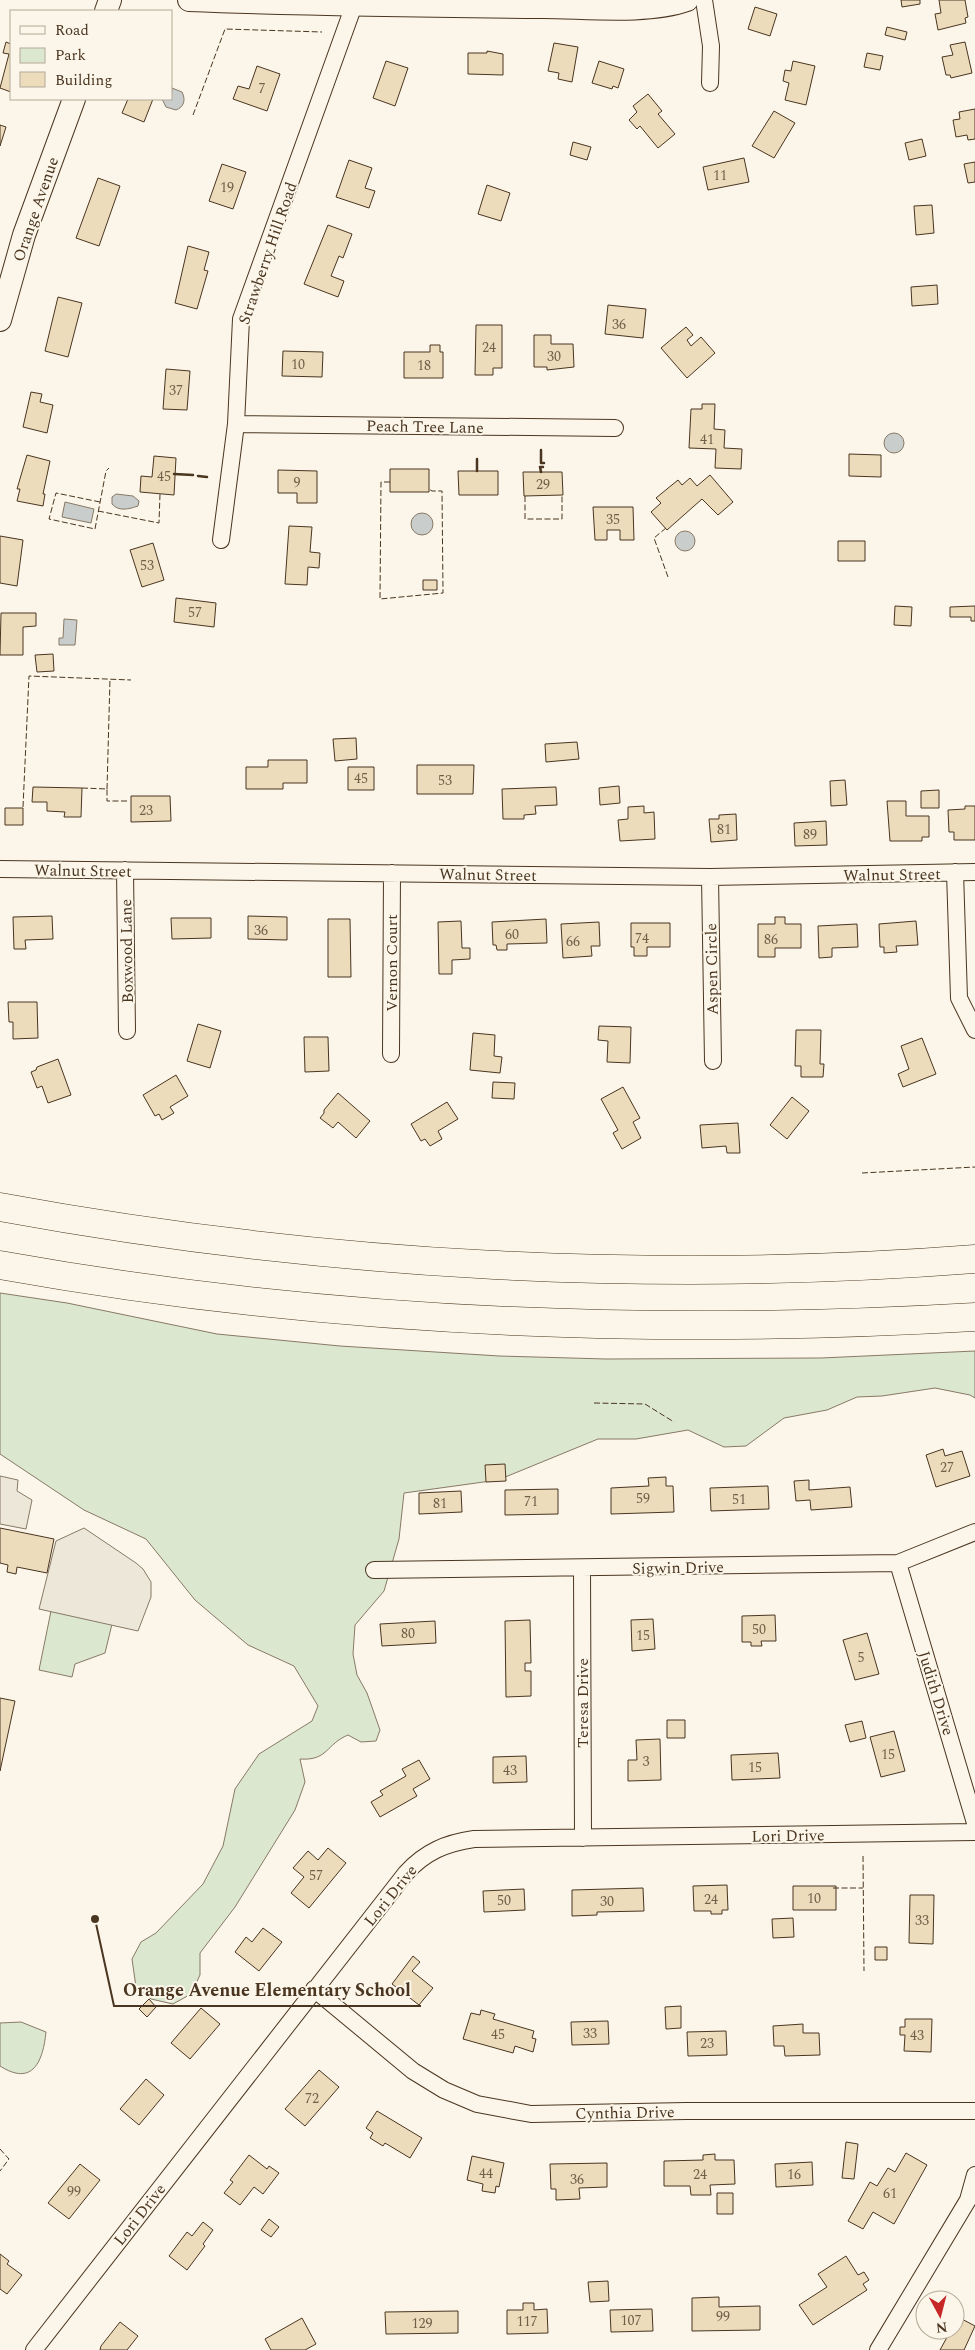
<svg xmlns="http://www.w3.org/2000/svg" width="975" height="2350" viewBox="0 0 975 2350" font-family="Spectral,serif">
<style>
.green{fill:#dce7d0;stroke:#887966}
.parking{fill:#ede7d9;stroke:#887966}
.water{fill:#c9cecd;stroke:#887966}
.building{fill:#ecdcbc;stroke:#4a3520}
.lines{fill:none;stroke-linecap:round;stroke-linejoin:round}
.street-casing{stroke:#4a3520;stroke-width:18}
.secondary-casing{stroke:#4a3520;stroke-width:24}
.highway-casing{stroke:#4a3520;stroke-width:29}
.street{stroke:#fbf6e9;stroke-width:16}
.secondary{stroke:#fbf6e9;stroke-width:22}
.highway{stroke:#fbf6e9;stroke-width:28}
.fence{stroke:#4a3520;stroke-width:1;stroke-dasharray:6 2.5;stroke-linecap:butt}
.wall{stroke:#4a3520;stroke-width:2.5}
.labels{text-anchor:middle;stroke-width:4;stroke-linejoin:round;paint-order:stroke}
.number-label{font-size:14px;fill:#725f47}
.street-label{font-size:16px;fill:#4a3520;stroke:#fbf6e9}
.leader{fill:none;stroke:#4a3520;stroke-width:2}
.callout-dot{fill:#4a3520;stroke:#fbf6e9;stroke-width:2}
.callout-label{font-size:18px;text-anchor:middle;font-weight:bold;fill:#4a3520;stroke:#fbf6e9;stroke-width:4;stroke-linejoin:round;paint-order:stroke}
</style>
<rect width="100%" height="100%" fill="#fbf6e9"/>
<path class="green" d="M0 1293 67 1303 217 1334 340 1346 499 1356 606 1359 821 1358 975 1351V1398L970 1395 935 1388 882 1396 857 1397 827 1410 784 1418 746 1446 724 1447 688 1430 636 1439H598L498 1480 404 1493 399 1539 384 1591 355 1625 353 1654 357 1675 367 1693 380 1730 376 1741 361 1742 348 1735C326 1744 328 1761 300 1759L305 1782 295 1810 235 1907 200 1953V1975L191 1994 173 2004 151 1999 136 1987 132 1959 141 1942 156 1933 203 1884 223 1846 235 1789 259 1754 312 1721 318 1706 294 1666 248 1645 195 1600 146 1539 84 1510 0 1454Z
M51 1611 112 1624 105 1653 75 1664 72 1677 39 1670Z
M21 2022 46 2032C43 2061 33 2087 0 2066V2023Z"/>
<path class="parking" d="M0 1476 18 1480 17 1491 32 1500 26 1529 0 1524Z
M84 1528 136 1563 143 1569 151 1582V1597L138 1631 39 1609 56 1541Z"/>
<path class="water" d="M172 88 182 92C186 100 184 107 176 110L166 107 162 99H171Z
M884 443a10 10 0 1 1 20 0a10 10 0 1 1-20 0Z
M116 494 133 496 139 501 138 506C129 509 119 512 112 504V497Z
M65 502 94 509 91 523 62 517Z
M411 524a11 11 0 1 1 22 0a11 11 0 1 1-22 0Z
M675 541a10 10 0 1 1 20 0a10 10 0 1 1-20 0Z
M64 619 77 620 75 645H59V638H63Z"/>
<path class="building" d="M901 0H920V4L902 7Z
M939 0H965L968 17 965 18 966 23 938 30 935 14 941 13Z
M755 7 777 14 770 36 748 29Z
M887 27 907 32 905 40 885 35Z
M6 42 11 44V92L0 88 9 54 3 53Z
M965 42 972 73 951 78 950 75H946L942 57 953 55 950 45Z
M554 43 578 47 572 82 558 79 559 73 548 71Z
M487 51 503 54V75L468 74V53H487Z
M867 53 883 56 880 70 864 67Z
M386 61 408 68 395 106 373 98Z
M599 61 624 69 618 88 613 86 612 89 592 83Z
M793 61 815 66 806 105 785 100 789 83 783 81 785 70 791 71Z
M257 66 280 74 267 111 233 99 238 86 249 89Z
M648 94 662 111 658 114 675 134 658 148 640 126 637 129 629 120 637 112 633 106Z
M128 99H153L144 122 122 113Z
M975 109V139L968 140 967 135 956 137 953 120 960 119 959 112Z
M774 111 795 123 774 158 752 146Z
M0 125 6 127 0 146Z
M922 139 926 156 909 160 905 143Z
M573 142 591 147 587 160 570 155Z
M744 158 749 182 708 190 703 167Z
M349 160 372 168 365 188 375 191 369 208 336 197Z
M975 162V182L968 183 964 164Z
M222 164 246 172 233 209 209 201Z
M98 178 120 186 99 246 76 238Z
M487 185 510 193 501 221 478 214Z
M932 205 934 233 916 235 914 206Z
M328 225 352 234 343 258 339 256 331 276 344 281 338 297 304 284Z
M188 246 209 252 204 270 208 271 197 309 175 303Z
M937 285 938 304 912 306 911 287Z
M58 297 82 303 68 357 45 351Z
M608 305 646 309 643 338 605 334Z
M476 325H502V368H493V375H475Z
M686 327 693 335 687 340 691 346 701 337 715 353 687 378 661 348Z
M534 335H551V344H573L574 367 547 370V367H534Z
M430 345H440V352H443V378H404V352H430Z
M283 351 323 352 322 377 282 376Z
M166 369 190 371 187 410 163 409Z
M31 392 42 394 40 402 53 405 47 433 23 427Z
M702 404H715L714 429 725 430 724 448 742 449 741 469 715 468 716 449 689 448 691 409H702Z
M849 454 881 455V477L849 476Z
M27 455 50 461 43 494H45L43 506 17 501 20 489H17Z
M154 456 176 458 174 495 140 492 141 476 152 477Z
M390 469H429V492H390Z
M278 470 317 471V503H297V493H278Z
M458 471H498V495H459Z
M523 472H562L563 495 524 496Z
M710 475 733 502 718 515 702 499 667 530 651 512 661 503 656 498 678 480 682 485 690 478 697 486Z
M593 507H633L634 540H620V530H607V540H595Z
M289 526 312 527 310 552 320 553 319 568 308 567 307 585 285 584Z
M0 536 23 540 17 586 0 583Z
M838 541H865V561H838Z
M153 543 164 580 142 587 130 550Z
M423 580H437V590H423Z
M176 598 216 603 214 627 174 622Z
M895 606 912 607 911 626 894 625Z
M975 606V621H971V617H950V607Z
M1 613H36V626L23 627V655H0Z
M53 654 54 671 37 672 35 655Z
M356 738 357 759 335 761 333 739Z
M577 742 579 759 546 762 545 744Z
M268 760H307V783H283V789H246V767H268Z
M417 765H474L473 794H417Z
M348 767H374V790H348Z
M845 780 847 805 831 806 830 781Z
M619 786 620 803 600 805 599 788Z
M33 787 82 788 81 817H64L65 812 47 811V802H32Z
M556 787 557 805 535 806 536 814 524 815V819H503L502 789Z
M939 790V808H921V791Z
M131 796H170L171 821 131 822Z
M887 801H906V816H929V837H922V841H890Z
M644 806V813L654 812 655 839 620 841 618 820 628 819V807Z
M965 806H975V840H954V832H949L948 810 965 809Z
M5 808H23V825H5Z
M736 814 737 840 711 842 709 819H719V815Z
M826 821 827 845 795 846 794 823Z
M52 916 53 939 25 940 26 949H14L13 917Z
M248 916 287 917V940L248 939Z
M775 917H785V924H801V948H775V957H758V924H775Z
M171 918H211V938L172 939Z
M328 919H350L351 977H328Z
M546 919 547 943 507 944V950H497L496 945H493L492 922Z
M461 921 462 948H470V959L452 960V974H439L438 922Z
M916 921 918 945 896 946 897 952 884 953V947H880L879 924Z
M599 922 600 946H591L592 956 563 958 561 924Z
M631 923H670V947H647V956H634V947H631Z
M857 924 858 947 832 948V957L819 958 818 926Z
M8 1002H37L38 1038 13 1039V1022H9Z
M198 1024 221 1031 210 1068 187 1061Z
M599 1026 631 1027 630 1063 607 1062 608 1041 598 1040Z
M796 1030H821L820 1064H824L823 1077H801V1066H795Z
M473 1033 495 1035 494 1056 502 1057 500 1073 470 1070Z
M304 1037H328L329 1071 305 1072Z
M922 1038 936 1074 903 1087 898 1074 909 1069 901 1046Z
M58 1059 71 1095 48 1103 42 1086 37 1088 31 1072 36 1070 37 1067Z
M176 1075 188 1096 170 1107 174 1113 162 1120 159 1114 155 1116 143 1095Z
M493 1082 515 1083 514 1099 492 1098Z
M623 1087 640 1118 633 1122 641 1138 622 1149 613 1133 618 1130 601 1099Z
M338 1093 370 1121 356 1138 338 1122 333 1128 320 1118 324 1113V1110Z
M792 1097 809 1111 787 1139 770 1125Z
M447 1102 458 1119 438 1131 442 1139 430 1146 425 1139 421 1141 411 1124Z
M738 1123 740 1153H727L726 1146 702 1148 700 1125Z
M943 1449 945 1456 962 1451 970 1476 936 1487 926 1455Z
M505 1464 506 1481 486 1482 485 1465Z
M666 1477V1486H673L674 1512 611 1514V1488L649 1486 648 1478Z
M809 1480V1490L850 1487 852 1507 811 1510 810 1500 796 1501 794 1481Z
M768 1486 769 1509 711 1511 710 1488Z
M558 1489V1514L505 1515V1490Z
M461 1491 462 1512 419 1514V1493Z
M0 1528 54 1539 47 1573 17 1567 16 1574 7 1572 8 1565 0 1563Z
M775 1615 776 1641H761L762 1646H751V1642H742V1616Z
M653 1619 655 1649 632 1651 631 1620Z
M530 1620 531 1663H525V1671H531V1696L506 1697 505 1621Z
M435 1621 436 1643 382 1646 380 1624Z
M867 1633 879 1674 855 1680 843 1640Z
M0 1698 15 1701 0 1771Z
M667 1720H685V1738H667Z
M862 1721 866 1738 850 1742 845 1725Z
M894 1731 905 1771 881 1777 870 1737Z
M660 1739 661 1780 628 1781V1760H637L636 1740Z
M778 1753 780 1778 732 1780 731 1755Z
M526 1756 527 1782 493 1783V1757Z
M419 1760 430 1779 413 1789 417 1796 380 1817 371 1802 383 1795 380 1791 406 1776 402 1769Z
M328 1848 346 1863 309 1908 291 1893 304 1877 293 1868 308 1851 318 1860Z
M727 1885 728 1910H722V1914H711V1911H694L693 1886Z
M793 1886H836V1910H793Z
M643 1888 644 1911 597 1912V1915L572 1916V1890Z
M524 1889 525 1910 484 1912 483 1891Z
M910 1895H934L933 1944 909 1943Z
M793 1918 794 1937 773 1938 772 1919Z
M263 1928 282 1942 259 1971 235 1952 246 1937 252 1942Z
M875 1947H887V1960H875Z
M413 1956 420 1962 412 1971 433 1988 419 2005 392 1984Z
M149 1999 156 2007 147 2017 139 2009Z
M681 2006V2028L666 2029 665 2007Z
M201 2008 220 2024 190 2059 171 2043Z
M481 2010 495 2014 493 2019 534 2031 532 2038 536 2039 533 2052 515 2046 513 2053 463 2039 471 2013 480 2015Z
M905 2019H932L931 2052 904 2051 905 2035H900V2027H905Z
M608 2021 609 2044 572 2045 571 2022Z
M803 2024V2033H819L820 2055 785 2056 784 2046H774L773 2026Z
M726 2031 727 2055 688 2056 687 2032Z
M319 2070 339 2087 305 2126 285 2109Z
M146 2079 164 2095 139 2125 120 2109Z
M377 2111 422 2138 410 2158 385 2143 383 2146 370 2138 373 2133 366 2128Z
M846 2142 858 2144 854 2179 842 2178Z
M906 2153 927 2165 894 2224 873 2212 863 2229 848 2221 870 2182 877 2186 888 2168 895 2172Z
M715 2154V2160H734L735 2184 710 2185 711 2195H691L690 2186H664V2161L703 2160V2155Z
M249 2155 267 2169 269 2166 279 2173 263 2194 254 2187 240 2205 224 2193 233 2182 230 2180Z
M472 2156 504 2163 499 2187 496 2186 495 2193 482 2191 483 2184 467 2180Z
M812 2162 813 2185 776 2187 775 2164Z
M607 2163V2187L579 2188 580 2199 556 2200V2189H551L550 2164Z
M80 2164 100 2180 69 2219 48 2203Z
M717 2193H733V2214H717Z
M269 2219 279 2227 271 2237 261 2230Z
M203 2222 213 2230 203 2244 205 2246 187 2270 169 2256 187 2232 192 2236Z
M0 2254 9 2261 7 2264 22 2275 7 2294 0 2289Z
M846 2256 858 2275 864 2272 869 2280 863 2284 867 2290 813 2325 799 2305 827 2287 818 2274Z
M608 2281 609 2301 590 2302 588 2282Z
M719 2297V2307L760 2306V2330L692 2331V2298Z
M523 2303H534V2310L547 2309 548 2333 507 2334V2310H523Z
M652 2309 653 2331 611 2332 610 2310Z
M458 2311V2333L386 2334 385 2312Z
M958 2317 975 2326 964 2350H940L951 2330H955V2322Z
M302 2318 316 2344 305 2350H271L265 2339Z
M120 2322 138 2336 127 2350H100L101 2346Z"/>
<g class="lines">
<defs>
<path id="street" d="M704 0 711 46 710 83
M236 424 615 428
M221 540 236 424 241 319 354 5
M0 869 710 877 975 872
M125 870 127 1031
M955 872 959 998 975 1030
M710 877 713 1061
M391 1054 392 873
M898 1563 975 1823
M582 1568 583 1838
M374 1570 898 1563 975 1532
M314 1989 413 2071 444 2090 477 2104 531 2114 686 2111H975
M34 2350 406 1873C425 1852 446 1843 474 1839L975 1832
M878 2350 968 2200 975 2175"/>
<path id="secondary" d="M189 0C307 5 425 6 543 7 585 7 648 14 687 0
M106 11 110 0
M0 320 24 235 74 99"/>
<path id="highway" d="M0 1207C320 1266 651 1284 975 1259
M0 1265C322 1323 649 1336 975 1317"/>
</defs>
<use href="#street" class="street-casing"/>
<use href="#secondary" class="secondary-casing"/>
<use href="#highway" class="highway-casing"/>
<use href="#street" class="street"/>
<use href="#secondary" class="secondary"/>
<use href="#highway" class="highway"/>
<path class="fence" d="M193 115 225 29 322 32
M390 482H381L380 599 443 593 442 491H432L429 489
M525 496V519H562V496
M100 502 56 493 49 519 95 529 106 471 109 468
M98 511 159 523 160 494
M666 528 654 538 668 577
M82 788 107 789V801H129
M107 789 110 679
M23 807 29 676 131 680
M862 1173 975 1167
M594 1403 645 1404 674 1422
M863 1856 864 1971
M833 1888H863
M0 2149 9 2159 0 2171"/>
<path class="wall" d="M541 450V463H544
M477 471V459
M541 472 540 467H543
M174 474 193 475
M198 476 207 477"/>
</g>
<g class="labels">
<g class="number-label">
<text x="262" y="93">7</text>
<text x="720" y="180">11</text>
<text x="227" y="192">19</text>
<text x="619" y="329">36</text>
<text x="489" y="352">24</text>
<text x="554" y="361">30</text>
<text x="298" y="369">10</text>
<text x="424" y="370">18</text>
<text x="176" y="395">37</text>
<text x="707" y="444">41</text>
<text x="164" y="481">45</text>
<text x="297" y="487">9</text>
<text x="543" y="489">29</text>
<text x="613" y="524">35</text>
<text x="147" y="570">53</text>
<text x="195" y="617">57</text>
<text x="361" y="783">45</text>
<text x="445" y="785">53</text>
<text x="146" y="815">23</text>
<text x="724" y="834">81</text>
<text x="810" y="839">89</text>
<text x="261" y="935">36</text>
<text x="512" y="939">60</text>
<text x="642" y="943">74</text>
<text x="771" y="944">86</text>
<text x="573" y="946">66</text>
<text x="947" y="1472">27</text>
<text x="643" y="1503">59</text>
<text x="739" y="1504">51</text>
<text x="531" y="1506">71</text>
<text x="440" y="1508">81</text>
<text x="759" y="1634">50</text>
<text x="408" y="1638">80</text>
<text x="643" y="1640">15</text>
<text x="861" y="1662">5</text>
<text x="888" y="1759">15</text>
<text x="646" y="1766">3</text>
<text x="755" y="1772">15</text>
<text x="510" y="1775">43</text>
<text x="316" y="1880">57</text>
<text x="814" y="1903">10</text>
<text x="711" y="1904">24</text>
<text x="504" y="1905">50</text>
<text x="607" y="1906">30</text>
<text x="922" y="1925">33</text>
<text x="590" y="2038">33</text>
<text x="498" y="2039">45</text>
<text x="917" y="2040">43</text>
<text x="707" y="2048">23</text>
<text x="312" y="2103">72</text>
<text x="486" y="2178">44</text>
<text x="700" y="2179">24</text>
<text x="794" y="2179">16</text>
<text x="577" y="2184">36</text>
<text x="74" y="2196">99</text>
<text x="890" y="2198">61</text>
<text x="723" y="2321">99</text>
<text x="631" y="2325">107</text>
<text x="527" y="2326">117</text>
<text x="422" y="2328">129</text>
</g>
<g class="street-label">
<text transform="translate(35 209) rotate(-71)" y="6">Orange Avenue</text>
<text transform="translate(267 253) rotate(-71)" y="6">Strawberry Hill Road</text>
<text transform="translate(425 426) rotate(1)" y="6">Peach Tree Lane</text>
<text transform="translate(83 870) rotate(1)" y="6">Walnut Street</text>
<text transform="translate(488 874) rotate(1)" y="6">Walnut Street</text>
<text transform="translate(892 874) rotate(-1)" y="6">Walnut Street</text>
<text transform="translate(126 951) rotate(-91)" y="6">Boxwood Lane</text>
<text transform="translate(391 963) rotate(-90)" y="6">Vernon Court</text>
<text transform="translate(711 969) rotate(-91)" y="6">Aspen Circle</text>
<text transform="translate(678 1567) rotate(-1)" y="6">Sigwin Drive</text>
<text transform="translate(937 1693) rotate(73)" y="6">Judith Drive</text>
<text transform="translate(582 1703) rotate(-90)" y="6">Teresa Drive</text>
<text transform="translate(788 1835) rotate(-1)" y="6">Lori Drive</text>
<text transform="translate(390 1895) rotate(-51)" y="6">Lori Drive</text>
<text transform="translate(625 2112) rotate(-1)" y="6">Cynthia Drive</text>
<text transform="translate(139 2214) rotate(-52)" y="6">Lori Drive</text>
</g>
</g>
<path class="leader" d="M95 1919L114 2006H421"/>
<circle class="callout-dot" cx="95" cy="1919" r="5"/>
<g class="callout-label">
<text x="267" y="1996">Orange Avenue Elementary School</text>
</g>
<rect x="10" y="10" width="162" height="90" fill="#fbf6e9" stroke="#b4a999"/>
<rect x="20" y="26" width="25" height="8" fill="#fbf6e9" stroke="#b4a999"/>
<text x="55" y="35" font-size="15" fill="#4a3520">Road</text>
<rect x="20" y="48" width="25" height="15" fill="#dce7d0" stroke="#b4a999"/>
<text x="55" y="60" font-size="15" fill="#4a3520">Park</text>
<rect x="20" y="72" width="25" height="15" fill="#ecdcbc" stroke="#b4a999"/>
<text x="55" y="85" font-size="15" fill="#4a3520">Building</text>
<g transform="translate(940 2315) rotate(173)"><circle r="24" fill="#fbf6e9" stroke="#b4a999"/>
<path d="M0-4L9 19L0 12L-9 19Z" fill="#c62828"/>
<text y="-8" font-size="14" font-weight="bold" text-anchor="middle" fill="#4a3520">N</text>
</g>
</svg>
